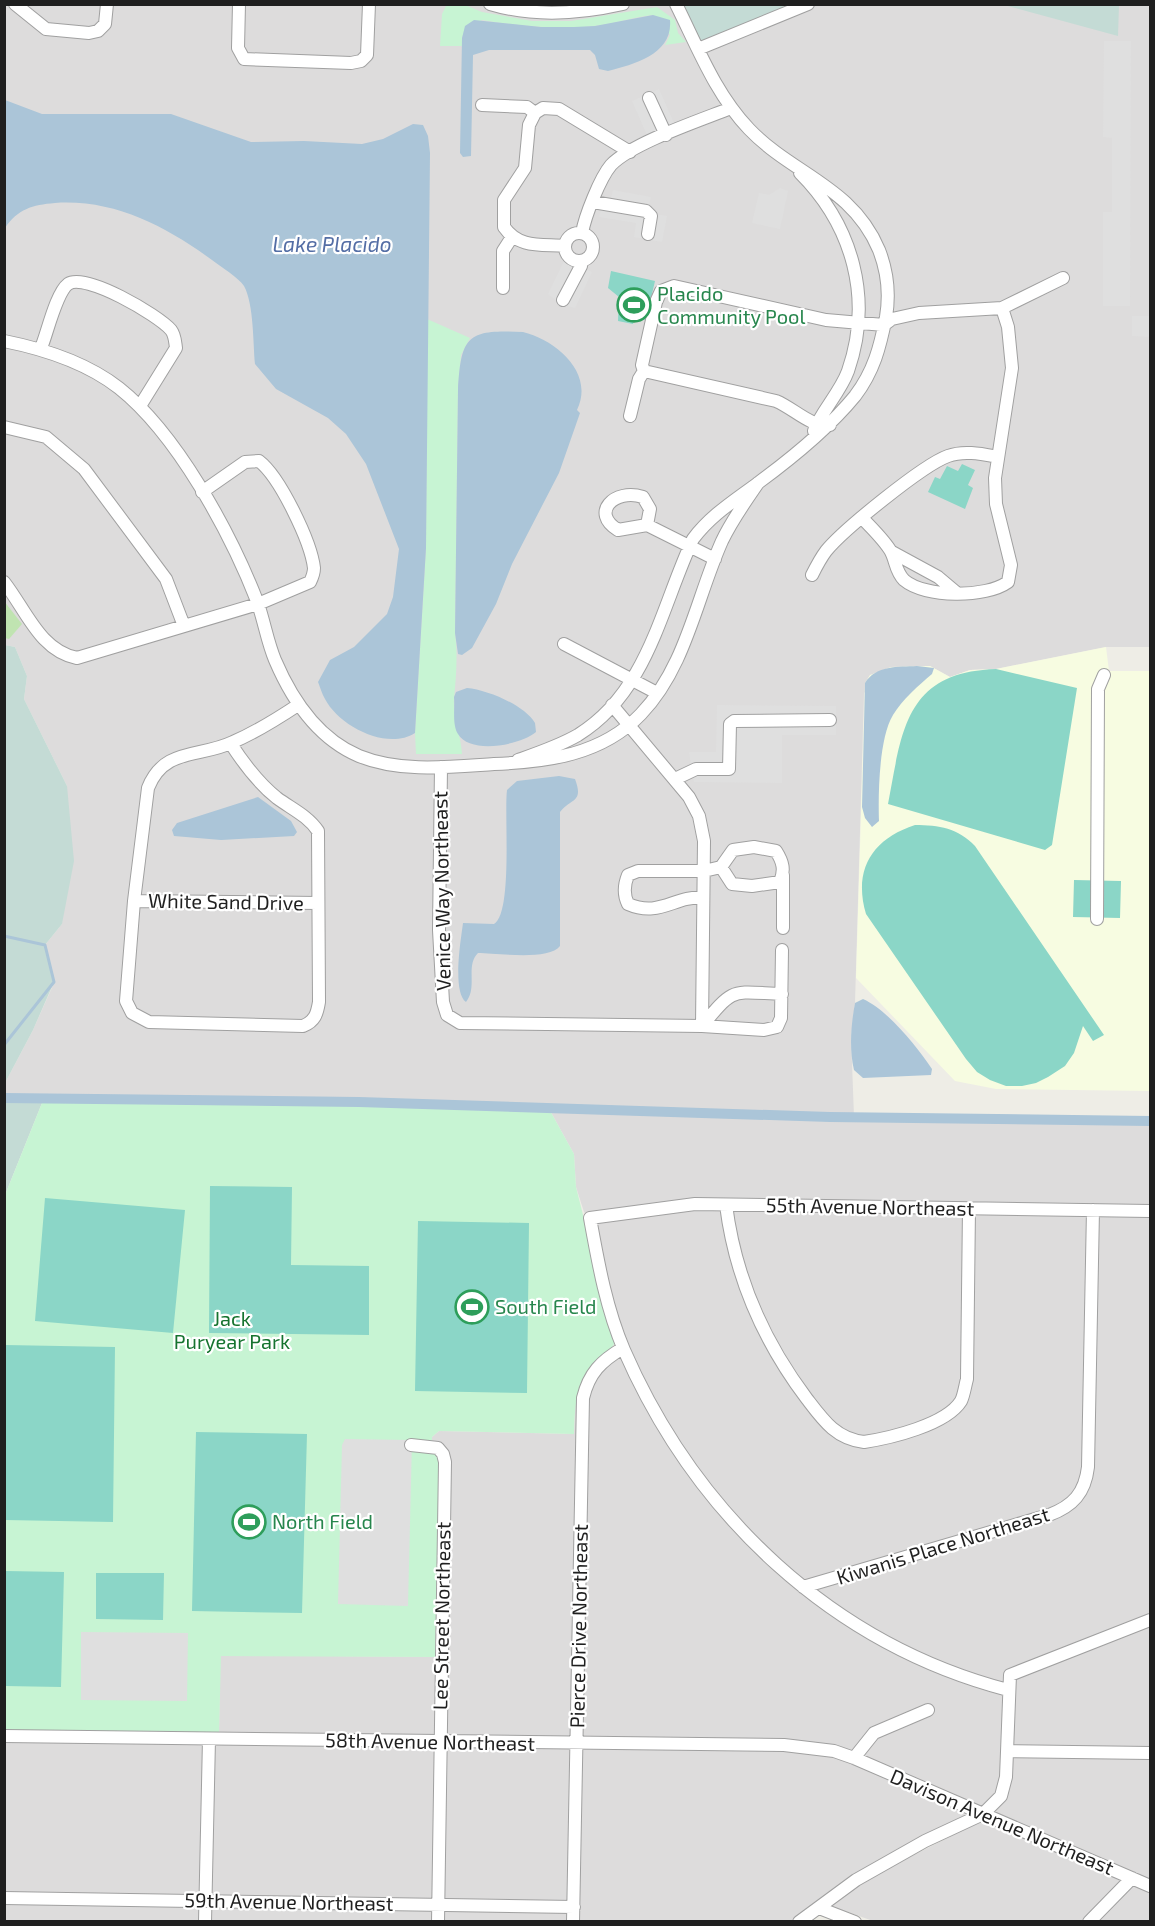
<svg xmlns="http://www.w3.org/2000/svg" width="1155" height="1926" viewBox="0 0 1155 1926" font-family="'Exo 2',sans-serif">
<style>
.residential{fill:#dddcdc}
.education{fill:#f7fce1}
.grass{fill:#c0e4b1}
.wetland{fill:#c4dbd5}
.park{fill:#c7f4d3}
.pitch{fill:#8bd6c7}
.parking{fill:#dfdfdf}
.water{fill:#abc5d8}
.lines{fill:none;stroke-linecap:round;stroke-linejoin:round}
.stream{stroke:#abc5d8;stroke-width:3}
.canal{stroke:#abc5d8;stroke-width:10}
.street-casing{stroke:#a0a0a0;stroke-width:14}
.street{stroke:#fff;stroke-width:12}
.labels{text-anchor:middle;stroke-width:4.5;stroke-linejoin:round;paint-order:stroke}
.leisure-label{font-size:20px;fill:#27864d;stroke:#fff;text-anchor:start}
.street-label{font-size:20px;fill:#1f1f1f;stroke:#fff}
.park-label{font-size:20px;fill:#16732f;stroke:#fff}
.water-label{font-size:21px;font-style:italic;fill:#546ea5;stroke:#fff}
</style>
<rect width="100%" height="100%" fill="#eeede6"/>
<path class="residential" d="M5 5H1150V647H1106L996 669 970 670 950 677 930 666 891 667 864 693 855 1003 851 1036 854 1117 1150 1121V1753L1007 1751 1001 1796 799 1921H5V1736L219 1734 220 1655 435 1657 445 1470 430 1445 432 1437 439 1431 574 1434 575 1402 584 1376 597 1360 623 1348 590 1218 584 1212 576 1187 574 1154 548 1107 100 1098H5V1083L33 1030 54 983 45 945 62 924 67 786 24 699 27 676 15 647 5 645Z
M1012 1757 1150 1759V1880L994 1812 1005 1801 1010 1789Z
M983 1820 1122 1881 1081 1921H873L831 1906 859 1885 890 1867Z
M1133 1885 1150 1893V1921L1097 1922Z"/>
<path class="education" d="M1106 647 1109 671H1150V1091L996 1089 955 1081 856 978 865 683 870 675 891 667 930 666 950 677 970 670 996 669Z"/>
<path class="grass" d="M4 601 22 624 9 639 5 638Z"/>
<path class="wetland" d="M676 5H808L698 49Z
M1004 5H1119L1118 36Z
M5 645 15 647 27 676 24 699 67 786 74 861 62 924 45 945 54 982 33 1030 5 1083Z
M5 1098H44L5 1195Z"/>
<path class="park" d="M447 4 465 5 482 12 532 21H571L657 7 675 20 678 33 686 42 665 45 670 35 653 15C633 17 614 24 594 26 557 30 518 26 482 20L462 37V46H440L442 14Z
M427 319 470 338 461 355 458 390 455 633C458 656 456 677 454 699 453 719 461 735 462 754H416L415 733 426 548Z
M44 1098 548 1107 574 1154 576 1187 615 1342C611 1351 602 1355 595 1362 575 1382 575 1408 574 1434L439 1431 432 1437V1452L439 1457V1462L435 1657 221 1656 219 1734 5 1731V1195Z"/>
<path class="pitch" d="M611 271 655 281 646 320 634 318 633 324 618 321 619 297 608 288Z
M962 464 975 470 968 485 973 488 965 509 928 492 935 477 940 479 947 466 958 471Z
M996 669 1077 688 1052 845 1045 850 888 804C902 731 905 672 996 669Z
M915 825C939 825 958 828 975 846L1104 1035 1093 1041 1083 1026 1074 1053 1065 1066 1048 1077 1036 1083 1022 1086H1006L990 1080 977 1072 966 1059 866 914C853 870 872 839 915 825Z
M1074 880 1121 881 1120 918 1073 917Z
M210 1186 292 1187 291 1265 369 1266V1335L209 1333Z
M45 1198 185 1210 173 1333 35 1321Z
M418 1221 529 1223 527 1393 415 1391Z
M5 1345 115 1347 113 1522 5 1520Z
M196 1432 307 1434 302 1613 192 1611Z
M5 1571 64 1572 61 1687 5 1686Z
M96 1573H164L163 1620 96 1619Z"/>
<path class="parking" d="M1104 41H1131L1130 306H1103V212H1112V138L1103 137Z
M659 89 674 123 647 135 632 101Z
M780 188 788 191 780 229 752 223 759 193 769 195Z
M613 190 651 197 649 205 654 214 667 216 662 242 634 237 636 223 599 217 601 209 611 198Z
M565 259 592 272 575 308 561 304 548 294Z
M1132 316H1150V337L1132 336Z
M717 705 836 706V735H782V783L694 782 689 752H716Z
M345 1439 412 1440 408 1606 338 1604 342 1445Z
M81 1632 188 1633 187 1701 81 1700Z"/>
<path class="water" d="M653 15 670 20C673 54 635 64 608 71L599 69 595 55 590 50H489L473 55 471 156 463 157 460 153 462 38 465 26 474 20 541 27H574L595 26Z
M5 100 42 114H171L251 142 304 141 362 144 383 139 413 124 423 125 428 136 430 153 426 548 415 733C387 751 339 726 325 699 322 694 320 687 318 682L330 660 354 647 387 614 393 597 399 549 366 464 346 434 328 418 276 389 255 364C253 344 254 304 244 286 238 277 221 267 212 260 165 226 114 199 55 203 32 205 18 209 5 228Z
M523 332C556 340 595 373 577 410L580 413 559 473 512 564 496 604 472 648 462 655 458 654 455 633 458 390C461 336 467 329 523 332Z
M917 666 934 668 932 674C919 685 902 700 893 715 879 738 878 794 879 821L872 827 865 818 862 807 865 683C876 665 898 667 917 666Z
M467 688C488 690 524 705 535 723L536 732C521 745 470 755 458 734 452 725 455 708 454 697L456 692Z
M559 776 575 779C584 803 571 798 560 812V946C549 961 496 953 478 953 465 966 478 987 466 1002 452 992 461 939 463 923L494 924C513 913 504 814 507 790L517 781Z
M258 797 291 821 297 832 294 836 221 840 174 836 172 830 177 823Z
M863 999C888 1010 917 1047 932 1069L931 1075 863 1078 854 1070C849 1048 851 1025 855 1003Z"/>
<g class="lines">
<path class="stream" d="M4 936 45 945 54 982 4 1045"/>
<path class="canal" d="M4 1098 359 1102 830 1117 1150 1121"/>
<defs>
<path id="street" d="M15 4 46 29 89 33 98 31 105 24 107 4
M239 4 238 48 244 59 351 63 361 61 367 55 369 4
M490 4C533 17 579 14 623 4
M698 49 808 4
M649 98 666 135
M482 105 527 107 535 113
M800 173C853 226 873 299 848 371 840 393 820 413 814 431
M593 202 646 211 651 216 648 234
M565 247a14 14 0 1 1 28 0a14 14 0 1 1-28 0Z
M582 233C585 216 600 178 611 165 632 143 701 120 731 108
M565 246C542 244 519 249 504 227V200L525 168 529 125 535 113 543 108 559 109 630 152
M503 288V251L512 237
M563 300 581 266 580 261
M4 341C44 349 87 363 119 388 177 434 230 532 257 601 264 620 267 641 275 660 292 700 319 739 359 756 401 773 450 767 494 764 547 762 602 755 641 714 686 667 696 599 722 541 732 520 745 502 758 483
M41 348C47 334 56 293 68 284 85 272 158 315 171 330 175 335 175 341 176 348L140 406
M630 416 639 379 644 371
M830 425C810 427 795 409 776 401L644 371 642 365 656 302 661 291 674 286 826 320 884 325 892 319 919 313 1002 308 1063 278
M4 427 46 437 84 469 166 579 184 626
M862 518C872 528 883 539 890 550 896 560 895 571 904 580 925 598 986 598 1008 582L1011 565 996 504 995 478 1012 368 1008 327 1002 308
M647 525 650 509 643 497C614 488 590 513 618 530L647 525 715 559
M892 552 938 577 957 593
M812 575C816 567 820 559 826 551 843 530 923 465 948 456 964 450 982 454 998 457
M4 582C26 610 40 651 77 658L258 604 310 582C312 578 314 573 314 568 311 542 280 477 259 461L245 462 202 492
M564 644 657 693
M612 705 689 797 699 816 704 841 702 1026
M231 744C244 764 258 783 277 798 292 809 308 816 318 831L319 1002C317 1014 315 1021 303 1026L149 1022 132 1013 126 1001 134 901 148 788C164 747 200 758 233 742 256 732 277 719 298 705
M518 760C538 753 559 746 578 735 648 692 661 607 693 539 711 515 734 501 758 483 792 458 828 429 855 396 874 371 880 347 886 317 890 293 888 273 879 250 852 186 793 175 749 129 715 93 698 48 676 4
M441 767 439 930 443 1002 447 1015 460 1023 702 1026 764 1030 777 1027 781 1018 782 950
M675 779 696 769H729L730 724 734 721 830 720
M703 898C675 895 660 918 628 904 623 894 624 885 628 875L638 871H704L721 867 733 850 754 847 776 851C783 862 785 870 780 882L752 886 732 884 721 867
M134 901 318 903
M1097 919 1098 689 1104 675
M783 928V875
M702 1026C735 986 731 992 782 994
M726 1205C735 1276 764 1342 807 1399 823 1420 836 1439 864 1442 890 1438 946 1425 961 1401 964 1395 965 1386 967 1379L969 1208
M411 1445 438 1448 443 1454 445 1462 438 1922
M803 1587 1049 1515C1073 1506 1085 1493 1088 1467L1093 1210
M1008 1690C832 1644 696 1515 624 1350 606 1308 598 1262 590 1218L695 1204 1150 1211
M4 1736 784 1745 834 1751 854 1758 1150 1886
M1007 1751 1150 1753
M854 1758 874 1733 928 1710
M4 1898 574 1907
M819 1908 855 1922
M205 1922 209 1739
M573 1922 583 1398C589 1373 601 1361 623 1348
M799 1922 856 1880 925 1841 983 1814 1001 1796 1006 1777 1010 1675 1150 1620
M1089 1922 1132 1878"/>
</defs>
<use href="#street" class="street-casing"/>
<use href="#street" class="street"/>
</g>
<defs>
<symbol id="stadium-ring" viewBox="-11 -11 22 22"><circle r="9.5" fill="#fff" stroke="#2e9e5b" stroke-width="1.5"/><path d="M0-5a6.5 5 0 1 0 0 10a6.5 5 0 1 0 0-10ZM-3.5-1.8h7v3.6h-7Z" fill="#2e9e5b"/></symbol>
</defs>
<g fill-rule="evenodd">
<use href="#stadium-ring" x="615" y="286" width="38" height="38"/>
<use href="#stadium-ring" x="453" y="1288" width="38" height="38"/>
<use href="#stadium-ring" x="230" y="1503" width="38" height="38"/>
</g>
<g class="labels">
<g class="leisure-label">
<text x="657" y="301">Placido<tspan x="657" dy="23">Community Pool</tspan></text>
<text x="495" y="1314">South Field</text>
<text x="272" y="1529">North Field</text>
</g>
<g class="street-label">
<text transform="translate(442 891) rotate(-91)" y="7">Venice Way Northeast</text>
<text transform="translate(226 902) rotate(1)" y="7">White Sand Drive</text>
<text transform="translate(870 1207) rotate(1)" y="7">55th Avenue Northeast</text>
<text transform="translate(943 1546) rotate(-17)" y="7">Kiwanis Place Northeast</text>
<text transform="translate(442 1616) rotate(-89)" y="7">Lee Street Northeast</text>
<text transform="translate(579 1626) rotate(-89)" y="7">Pierce Drive Northeast</text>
<text transform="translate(430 1742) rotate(1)" y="7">58th Avenue Northeast</text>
<text transform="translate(1002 1822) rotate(23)" y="7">Davison Avenue Northeast</text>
<text transform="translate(289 1902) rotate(1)" y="7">59th Avenue Northeast</text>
</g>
<g class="park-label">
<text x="232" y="1326">Jack<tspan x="232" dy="23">Puryear Park</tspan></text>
</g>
<g class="water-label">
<text x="332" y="252">Lake Placido</text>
</g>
</g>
<rect width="1155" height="1926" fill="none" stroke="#1f1f1f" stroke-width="12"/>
</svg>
